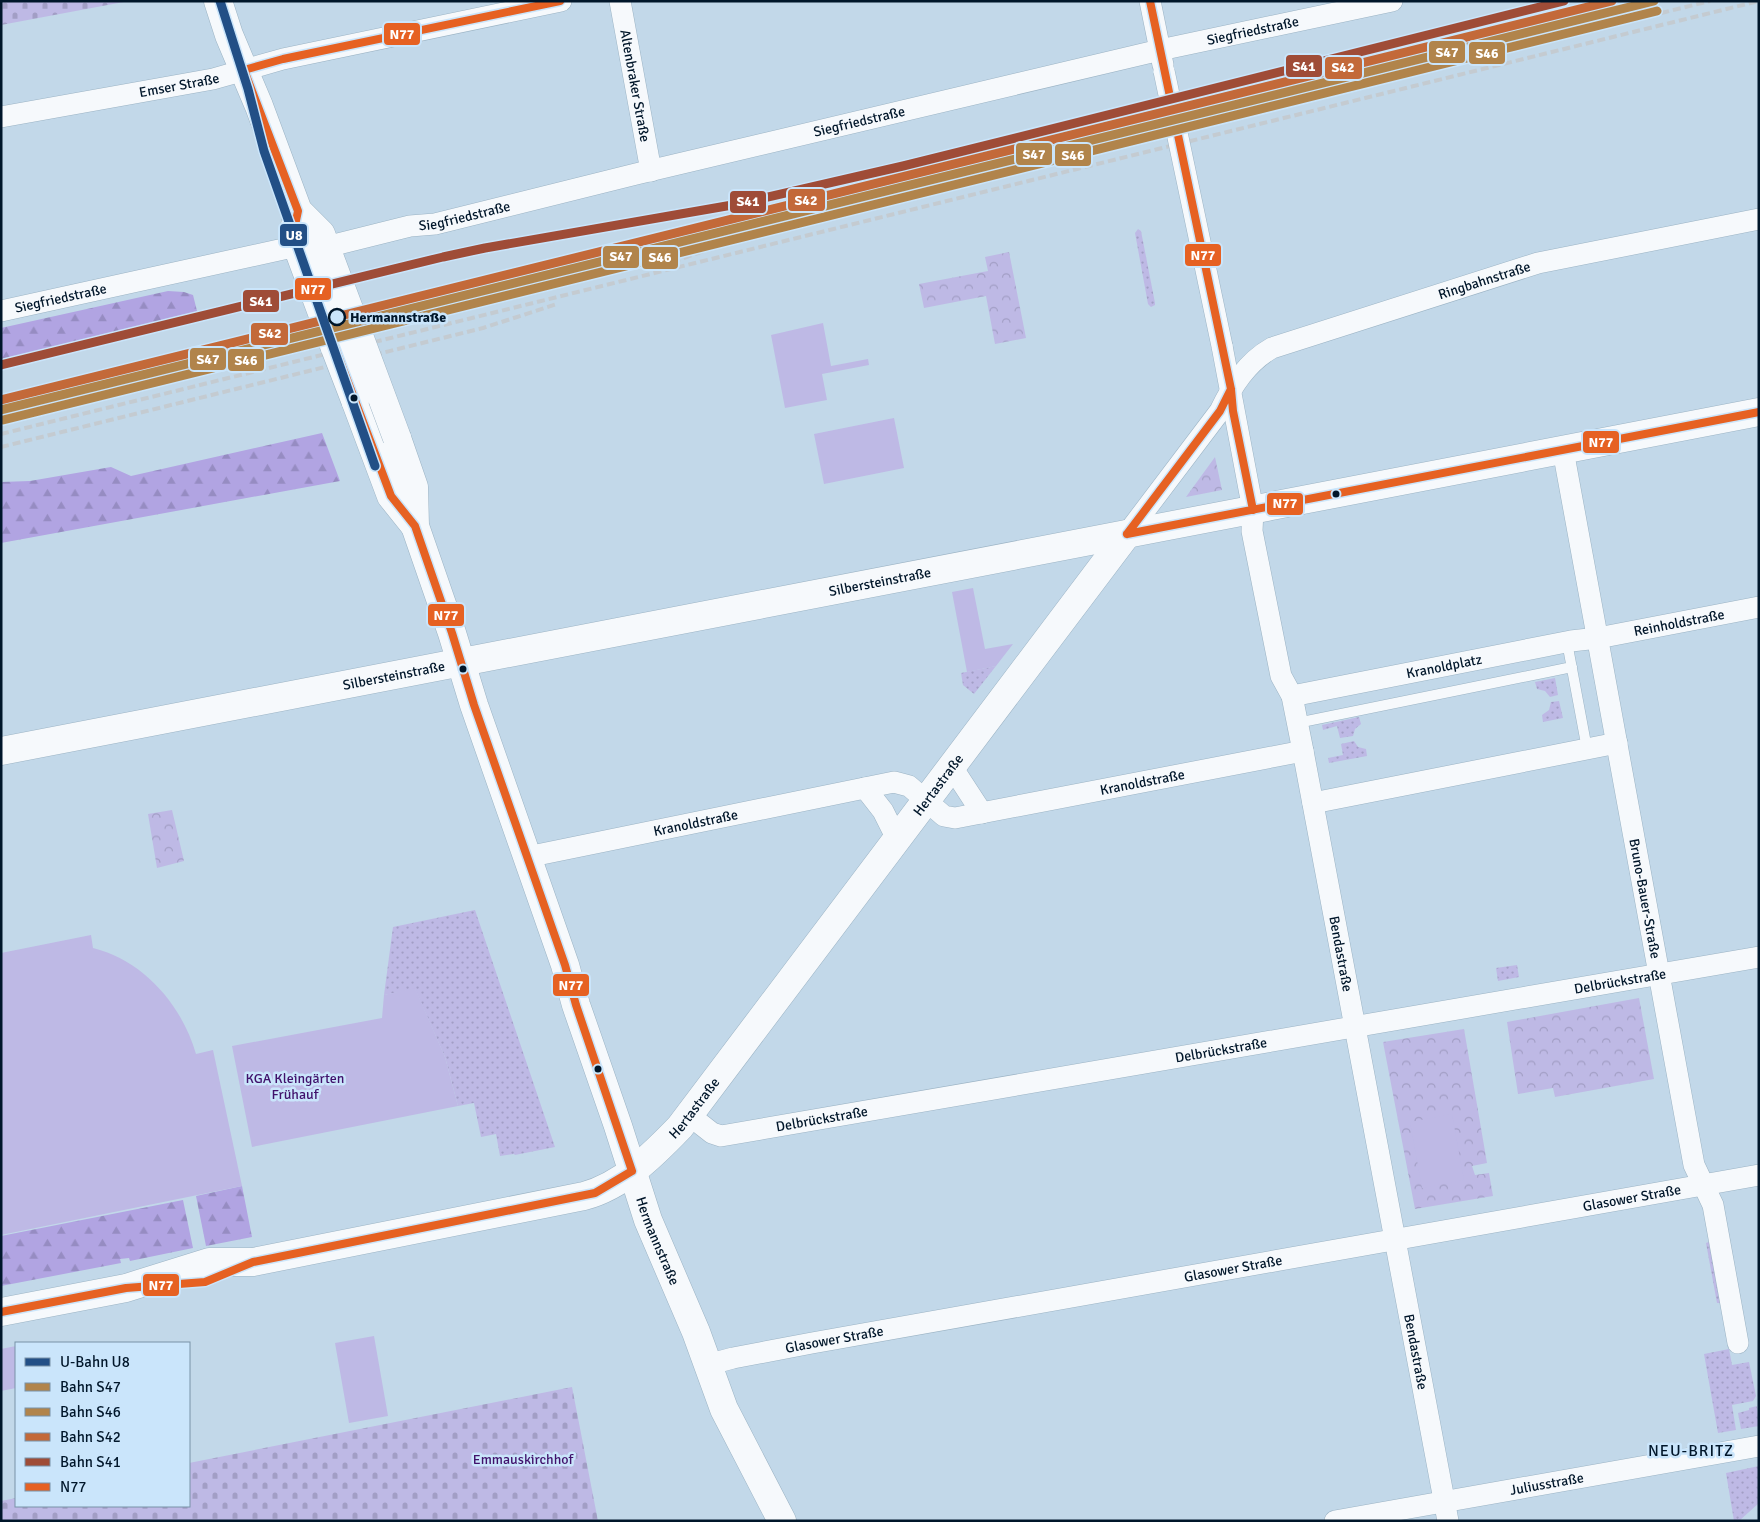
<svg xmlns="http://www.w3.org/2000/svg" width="1760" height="1522" viewBox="0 0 1760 1522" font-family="Signika,sans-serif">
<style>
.grass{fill:url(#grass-dots)}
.forest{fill:url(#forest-firs)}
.cemetery{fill:url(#cemetery-stones)}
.park{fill:url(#park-crowns)}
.garden{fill:#beb9e5}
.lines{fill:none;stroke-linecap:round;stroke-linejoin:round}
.lane-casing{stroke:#9bb3c4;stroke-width:11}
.street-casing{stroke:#9bb3c4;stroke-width:22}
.secondary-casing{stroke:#9bb3c4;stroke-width:29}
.lane{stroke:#f6f9fc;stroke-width:10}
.street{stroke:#f6f9fc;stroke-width:21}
.secondary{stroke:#f6f9fc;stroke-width:28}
.rail{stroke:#c4cbd1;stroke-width:4;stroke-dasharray:8 4;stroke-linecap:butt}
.street-bridge-casing{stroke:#9bb3c4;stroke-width:22;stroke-linecap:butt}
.secondary-bridge-casing{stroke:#9bb3c4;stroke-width:29;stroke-linecap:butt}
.street-bridge{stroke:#f6f9fc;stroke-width:21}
.secondary-bridge{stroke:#f6f9fc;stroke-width:28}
.bus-1-casing{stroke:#cae5fb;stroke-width:11}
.bus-1{stroke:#e66122;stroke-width:8}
.rail-1-casing{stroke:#cae5fb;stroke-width:12}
.rail-2-casing{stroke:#cae5fb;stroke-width:12}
.rail-3-casing{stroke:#cae5fb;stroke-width:12}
.rail-4-casing{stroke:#cae5fb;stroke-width:12}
.rail-1{stroke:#b1844b;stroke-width:9}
.rail-2{stroke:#b1844b;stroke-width:9}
.rail-3{stroke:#c36939;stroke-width:9}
.rail-4{stroke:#9f4c37;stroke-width:9}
.metro-1-casing{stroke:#cae5fb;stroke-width:12}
.metro-1{stroke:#224f86;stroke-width:9}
.stop-dot{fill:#cae5fb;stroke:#00162a;stroke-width:2.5}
.bus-dot{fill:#00162a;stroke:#cae5fb;stroke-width:2}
.labels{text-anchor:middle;stroke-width:5;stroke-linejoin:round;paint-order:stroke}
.street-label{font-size:14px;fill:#00162a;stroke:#cae5fb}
.stop-label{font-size:14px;font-weight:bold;fill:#00162a;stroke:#cae5fb;text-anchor:start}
.park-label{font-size:14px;fill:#40116b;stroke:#cae5fb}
.quarter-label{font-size:16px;letter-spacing:1px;fill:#00162a;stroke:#cae5fb}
.line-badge{stroke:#cae5fb;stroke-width:2}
.badge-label{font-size:14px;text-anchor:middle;font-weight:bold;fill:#fff}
</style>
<defs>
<pattern id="grass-dots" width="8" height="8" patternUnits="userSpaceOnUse" patternTransform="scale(1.25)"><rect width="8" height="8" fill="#beb9e5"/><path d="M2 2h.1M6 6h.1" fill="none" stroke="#a29ec5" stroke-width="1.8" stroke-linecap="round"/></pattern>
<pattern id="forest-firs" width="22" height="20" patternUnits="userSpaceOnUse" patternTransform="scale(1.25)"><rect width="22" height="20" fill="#b1a4e2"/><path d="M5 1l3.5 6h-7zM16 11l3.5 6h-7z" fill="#968cc2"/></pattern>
<pattern id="cemetery-stones" width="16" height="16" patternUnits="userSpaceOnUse" patternTransform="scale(1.25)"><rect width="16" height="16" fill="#beb9e5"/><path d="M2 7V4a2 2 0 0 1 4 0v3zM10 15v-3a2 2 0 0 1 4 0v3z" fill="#a29ec5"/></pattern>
<pattern id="park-crowns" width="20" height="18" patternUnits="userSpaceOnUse" patternTransform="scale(1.25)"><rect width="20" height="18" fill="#beb9e5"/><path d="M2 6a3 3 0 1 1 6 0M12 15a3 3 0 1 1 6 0" fill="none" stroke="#a29ec5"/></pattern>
</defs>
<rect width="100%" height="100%" fill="#c2d8e9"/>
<path class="grass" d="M1138 229 1141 231 1155 303V305L1151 307 1148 304 1135 233Z
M996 666 974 694 963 685 961 673Z
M1555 678 1558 695 1550 697 1545 691 1537 689 1535 682Z
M1559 701 1563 718 1543 722 1542 715 1549 710 1551 702Z
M1359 717 1361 724 1355 729 1353 736 1340 738 1337 726 1323 730 1322 725Z
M1354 741 1358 747 1366 749 1367 756 1329 763 1328 758 1343 755 1341 744Z
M475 910 555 1147 515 1155 514 1154 500 1156 496 1134 481 1137 474 1103 458 1106 445 1057 415 989 384 995 393 927Z
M1517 965 1519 977 1498 981 1496 968Z
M1709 1242 1721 1303H1717L1706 1243Z
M1729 1349 1732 1365 1749 1362 1756 1396 1753 1401 1732 1405 1736 1430 1718 1433 1704 1354Z
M1757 1406 1759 1426 1741 1429 1738 1413 1749 1410V1408Z
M1759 1466V1503L1739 1521H1734L1726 1473Z"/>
<path class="forest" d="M168 291 184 292 193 295 198 315 124 334C113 333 105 333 97 341L1 364V328Z
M322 433 340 481 1 543V482L30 481 111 467 131 476Z
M242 1186 252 1237 206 1246 196 1196Z
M183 1200 193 1248 130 1261 129 1258 120 1259 121 1263 1 1286V1236Z"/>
<path class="cemetery" d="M1 1H129L1 25Z
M572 1387 598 1521H1V1501L16 1498V1506H189V1463Z"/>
<path class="park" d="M1009 252 1026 338 995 344 986 296 924 308 919 284 988 271 985 257Z
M1215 457 1222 490 1186 497Z
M172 810 184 861 157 868 148 814Z
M1639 998 1654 1079 1555 1097 1553 1088 1518 1094 1507 1022Z
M1464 1029 1487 1163 1472 1166 1475 1175 1489 1173 1493 1196 1415 1209 1383 1042Z"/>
<path class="garden" d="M823 323 831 366 868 359 869 365 822 374 827 400 785 408 771 335Z
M894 418 904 468 824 484 814 434Z
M973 588 985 649 1013 644 996 666 967 672 952 592Z
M91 935 93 948C143 960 182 1005 196 1054L213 1050 242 1186 1 1235V953Z
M415 988 445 1057 458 1106 252 1147 232 1046 382 1018 384 995Z
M1452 1114 1464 1180 1422 1188 1410 1122Z
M374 1336 388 1416 349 1423 335 1343Z
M16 1346V1388L1 1391V1349Z"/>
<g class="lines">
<defs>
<path id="lane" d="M1567 642 1587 749
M1297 723 1572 667"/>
<g id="street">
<path id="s1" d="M620 1 651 171"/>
<path d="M1150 1 1163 65"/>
<path id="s2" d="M1 117 213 79 283 59 561 1"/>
<path id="s3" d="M326 247 410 226 435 224 636 174 1160 50 1392 1"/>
<path id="s4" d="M1 311 297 246"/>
<path id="s5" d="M1222 346 1253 510 1252 531 1281 676 1292 696 1303 751 1448 1521"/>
<path id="s6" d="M1563 450 1694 1165 1713 1205 1738 1343"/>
<path id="s7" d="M1127 534 1220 411C1232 386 1247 362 1272 348L1538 263 1759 219"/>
<path id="s8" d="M1292 696 1571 641 1598 638 1759 607"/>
<path d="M952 767 982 813"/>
<path d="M865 788 883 811 897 839"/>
<path d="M1313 803 1617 743"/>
<path id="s9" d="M527 857 894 782 909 786 944 816 955 818 1303 751"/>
<path id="s10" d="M689 1115 712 1133 721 1136 1759 957"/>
<path id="s11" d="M707 1365 733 1358 812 1343 1759 1175"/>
<path id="s12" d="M1335 1521 1759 1446"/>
</g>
<g id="secondary">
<path d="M218 1 229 35 259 106 298 211 321 234 352 317"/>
<path d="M298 211 293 235 335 348"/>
<path d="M355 400 391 496 415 526"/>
<path id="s13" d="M397 438 414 487 415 526 452 633 474 705 565 965 576 1005 618 1126 648 1220 696 1332 724 1409 782 1521"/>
<path id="s14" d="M1 751 1759 412"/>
<path id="s15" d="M1 1312 126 1288 209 1262H253L584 1196C622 1186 653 1155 680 1127L1127 534"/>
</g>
</defs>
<use href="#lane" class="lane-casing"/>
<use href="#street" class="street-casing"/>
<use href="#secondary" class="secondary-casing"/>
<use href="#lane" class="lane"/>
<use href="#street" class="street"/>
<use href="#secondary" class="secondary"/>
<path class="rail" d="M661 266 721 245 1710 1
M1 434 1759 1
M1 447 483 328 557 304"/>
<defs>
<path id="street-bridge" d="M1164 71 1222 346"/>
<path id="secondary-bridge" d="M352 317 397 438
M335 348 355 400"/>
</defs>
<use href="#street-bridge" class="street-bridge-casing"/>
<use href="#secondary-bridge" class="secondary-bridge-casing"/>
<use href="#street-bridge" class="street-bridge"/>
<use href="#secondary-bridge" class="secondary-bridge"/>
<defs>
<path id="bus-1" d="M1150 1 1231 389 1233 411 1253 510
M244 70 298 211 293 235 305 268 391 496 415 526 452 633 474 705 565 965 576 1005 632 1171
M244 70 283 59 560 1
M1127 534 1759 412
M1127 534 1220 411 1231 389
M1 1312 126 1288 205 1282 253 1262 595 1193 632 1171"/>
</defs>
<use href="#bus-1" class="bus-1-casing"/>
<use href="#bus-1" class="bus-1"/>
<defs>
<path id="rail-1" d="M1 410 1654 1"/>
<path id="rail-2" d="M3 420 1657 11"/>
<path id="rail-3" d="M1 400 1612 1"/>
<path id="rail-4" d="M1 365 443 257 485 248 738 204 903 166 1564 1"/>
</defs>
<use href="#rail-1" class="rail-1-casing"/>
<use href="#rail-2" class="rail-2-casing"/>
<use href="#rail-3" class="rail-3-casing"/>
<use href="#rail-4" class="rail-4-casing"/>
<use href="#rail-1" class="rail-1"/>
<use href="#rail-2" class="rail-2"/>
<use href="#rail-3" class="rail-3"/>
<use href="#rail-4" class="rail-4"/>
<defs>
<path id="metro-1" d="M220 1 248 89 264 151 375 466"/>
</defs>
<use href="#metro-1" class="metro-1-casing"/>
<use href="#metro-1" class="metro-1"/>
</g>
<circle class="stop-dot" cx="337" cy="317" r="8"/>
<g class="bus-dot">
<circle cx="354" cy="398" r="4.5"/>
<circle cx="1336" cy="494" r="4.5"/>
<circle cx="463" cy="669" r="4.5"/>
<circle cx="598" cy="1069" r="4.5"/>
</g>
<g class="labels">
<g class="street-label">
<text dy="5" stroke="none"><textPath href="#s3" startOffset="952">Siegfriedstraße</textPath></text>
<text dy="5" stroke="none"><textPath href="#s2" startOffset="181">Emser Straße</textPath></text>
<text dy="5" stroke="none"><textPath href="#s1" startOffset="86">Altenbraker Straße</textPath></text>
<text dy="5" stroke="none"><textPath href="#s3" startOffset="548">Siegfriedstraße</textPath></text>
<text dy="5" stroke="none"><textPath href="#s3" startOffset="142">Siegfriedstraße</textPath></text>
<text dy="5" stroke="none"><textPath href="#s7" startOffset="460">Ringbahnstraße</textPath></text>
<text dy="5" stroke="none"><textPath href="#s4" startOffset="61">Siegfriedstraße</textPath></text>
<text dy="5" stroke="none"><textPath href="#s14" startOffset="895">Silbersteinstraße</textPath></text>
<text dy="5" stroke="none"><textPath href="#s8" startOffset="394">Reinholdstraße</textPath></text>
<text dy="5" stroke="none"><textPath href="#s8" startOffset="155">Kranoldplatz</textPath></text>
<text dy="5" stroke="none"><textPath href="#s14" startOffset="400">Silbersteinstraße</textPath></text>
<text dy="5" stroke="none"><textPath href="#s9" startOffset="638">Kranoldstraße</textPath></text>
<text dy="5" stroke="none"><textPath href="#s15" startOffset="1144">Hertastraße</textPath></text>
<text dy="5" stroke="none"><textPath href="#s9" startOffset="172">Kranoldstraße</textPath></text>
<text dy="5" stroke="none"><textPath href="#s6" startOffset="456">Bruno-Bauer-Straße</textPath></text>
<text dy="5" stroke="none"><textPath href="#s5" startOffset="621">Bendastraße</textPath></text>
<text dy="5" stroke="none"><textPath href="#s10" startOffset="951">Delbrückstraße</textPath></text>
<text dy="5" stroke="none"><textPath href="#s10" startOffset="546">Delbrückstraße</textPath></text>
<text dy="5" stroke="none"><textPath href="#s15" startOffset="739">Hertastraße</textPath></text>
<text dy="5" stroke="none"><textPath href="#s10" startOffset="141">Delbrückstraße</textPath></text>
<text dy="5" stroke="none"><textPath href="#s11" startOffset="940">Glasower Straße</textPath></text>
<text dy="5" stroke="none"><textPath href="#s13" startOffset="846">Hermannstraße</textPath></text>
<text dy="5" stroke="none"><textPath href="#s11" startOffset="535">Glasower Straße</textPath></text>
<text dy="5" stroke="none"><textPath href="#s11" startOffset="130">Glasower Straße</textPath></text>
<text dy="5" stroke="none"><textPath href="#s5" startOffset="1026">Bendastraße</textPath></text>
<text dy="5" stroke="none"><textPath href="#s12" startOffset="215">Juliusstraße</textPath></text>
</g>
<g class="stop-label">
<text x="350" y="322">Hermannstraße</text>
</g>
<g class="park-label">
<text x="295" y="1083">KGA Kleingärten<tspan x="295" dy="16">Frühauf</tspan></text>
<text x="523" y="1464">Emmauskirchhof</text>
</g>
<g class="quarter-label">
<text x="1691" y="1456">NEU-BRITZ</text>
</g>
</g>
<g class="line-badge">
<rect x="383" y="22" width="38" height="24" rx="5" fill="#e66122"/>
<rect x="1428" y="40" width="38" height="24" rx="5" fill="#b1844b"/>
<rect x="1468" y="41" width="38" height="24" rx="5" fill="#b1844b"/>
<rect x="1285" y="54" width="38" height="24" rx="5" fill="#9f4c37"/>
<rect x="1324" y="56" width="39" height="24" rx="5" fill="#c36939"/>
<rect x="1015" y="142" width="38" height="24" rx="5" fill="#b1844b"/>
<rect x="1054" y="143" width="38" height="24" rx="5" fill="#b1844b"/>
<rect x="787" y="188" width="39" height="24" rx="5" fill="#c36939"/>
<rect x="729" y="190" width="38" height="24" rx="5" fill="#9f4c37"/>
<rect x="279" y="223" width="29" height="24" rx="5" fill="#224f86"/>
<rect x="1184" y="243" width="38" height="24" rx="5" fill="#e66122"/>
<rect x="602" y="245" width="38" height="24" rx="5" fill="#b1844b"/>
<rect x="641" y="246" width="38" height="24" rx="5" fill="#b1844b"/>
<rect x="294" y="277" width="38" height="24" rx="5" fill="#e66122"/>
<rect x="242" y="289" width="38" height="24" rx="5" fill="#9f4c37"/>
<rect x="250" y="322" width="39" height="24" rx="5" fill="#c36939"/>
<rect x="189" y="347" width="38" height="24" rx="5" fill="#b1844b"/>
<rect x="227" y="348" width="38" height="24" rx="5" fill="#b1844b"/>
<rect x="1582" y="430" width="38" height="24" rx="5" fill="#e66122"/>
<rect x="1266" y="492" width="38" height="24" rx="5" fill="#e66122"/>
<rect x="427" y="603" width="38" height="24" rx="5" fill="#e66122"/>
<rect x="552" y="973" width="38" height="24" rx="5" fill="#e66122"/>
<rect x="142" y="1273" width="38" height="24" rx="5" fill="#e66122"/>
</g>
<g class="badge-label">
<text x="402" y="39">N77</text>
<text x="1447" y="57">S47</text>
<text x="1487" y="58">S46</text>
<text x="1304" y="71">S41</text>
<text x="1343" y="72">S42</text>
<text x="1034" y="159">S47</text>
<text x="1073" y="160">S46</text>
<text x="806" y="205">S42</text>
<text x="748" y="206">S41</text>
<text x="294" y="240">U8</text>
<text x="1203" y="260">N77</text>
<text x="621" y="261">S47</text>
<text x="660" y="262">S46</text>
<text x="313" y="294">N77</text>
<text x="261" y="306">S41</text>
<text x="270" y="338">S42</text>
<text x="208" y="364">S47</text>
<text x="246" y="365">S46</text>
<text x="1601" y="447">N77</text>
<text x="1285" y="508">N77</text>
<text x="446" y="620">N77</text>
<text x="571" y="990">N77</text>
<text x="161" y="1290">N77</text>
</g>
<rect width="1760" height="1522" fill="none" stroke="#00162a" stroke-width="5"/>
<rect x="15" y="1342" width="175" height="165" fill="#cae5fb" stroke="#7992a7"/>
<rect x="25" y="1358" width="25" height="8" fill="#224f86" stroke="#7992a7"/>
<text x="60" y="1367" font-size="15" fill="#00162a">U-Bahn U8</text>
<rect x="25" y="1383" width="25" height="8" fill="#b1844b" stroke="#7992a7"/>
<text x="60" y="1392" font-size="15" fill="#00162a">Bahn S47</text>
<rect x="25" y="1408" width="25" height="8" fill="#b1844b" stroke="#7992a7"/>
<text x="60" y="1417" font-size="15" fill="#00162a">Bahn S46</text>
<rect x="25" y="1433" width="25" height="8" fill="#c36939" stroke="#7992a7"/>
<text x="60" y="1442" font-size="15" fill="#00162a">Bahn S42</text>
<rect x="25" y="1458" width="25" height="8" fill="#9f4c37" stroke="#7992a7"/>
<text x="60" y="1467" font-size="15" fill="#00162a">Bahn S41</text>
<rect x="25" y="1483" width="25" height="8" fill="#e66122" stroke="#7992a7"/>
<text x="60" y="1492" font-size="15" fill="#00162a">N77</text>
</svg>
